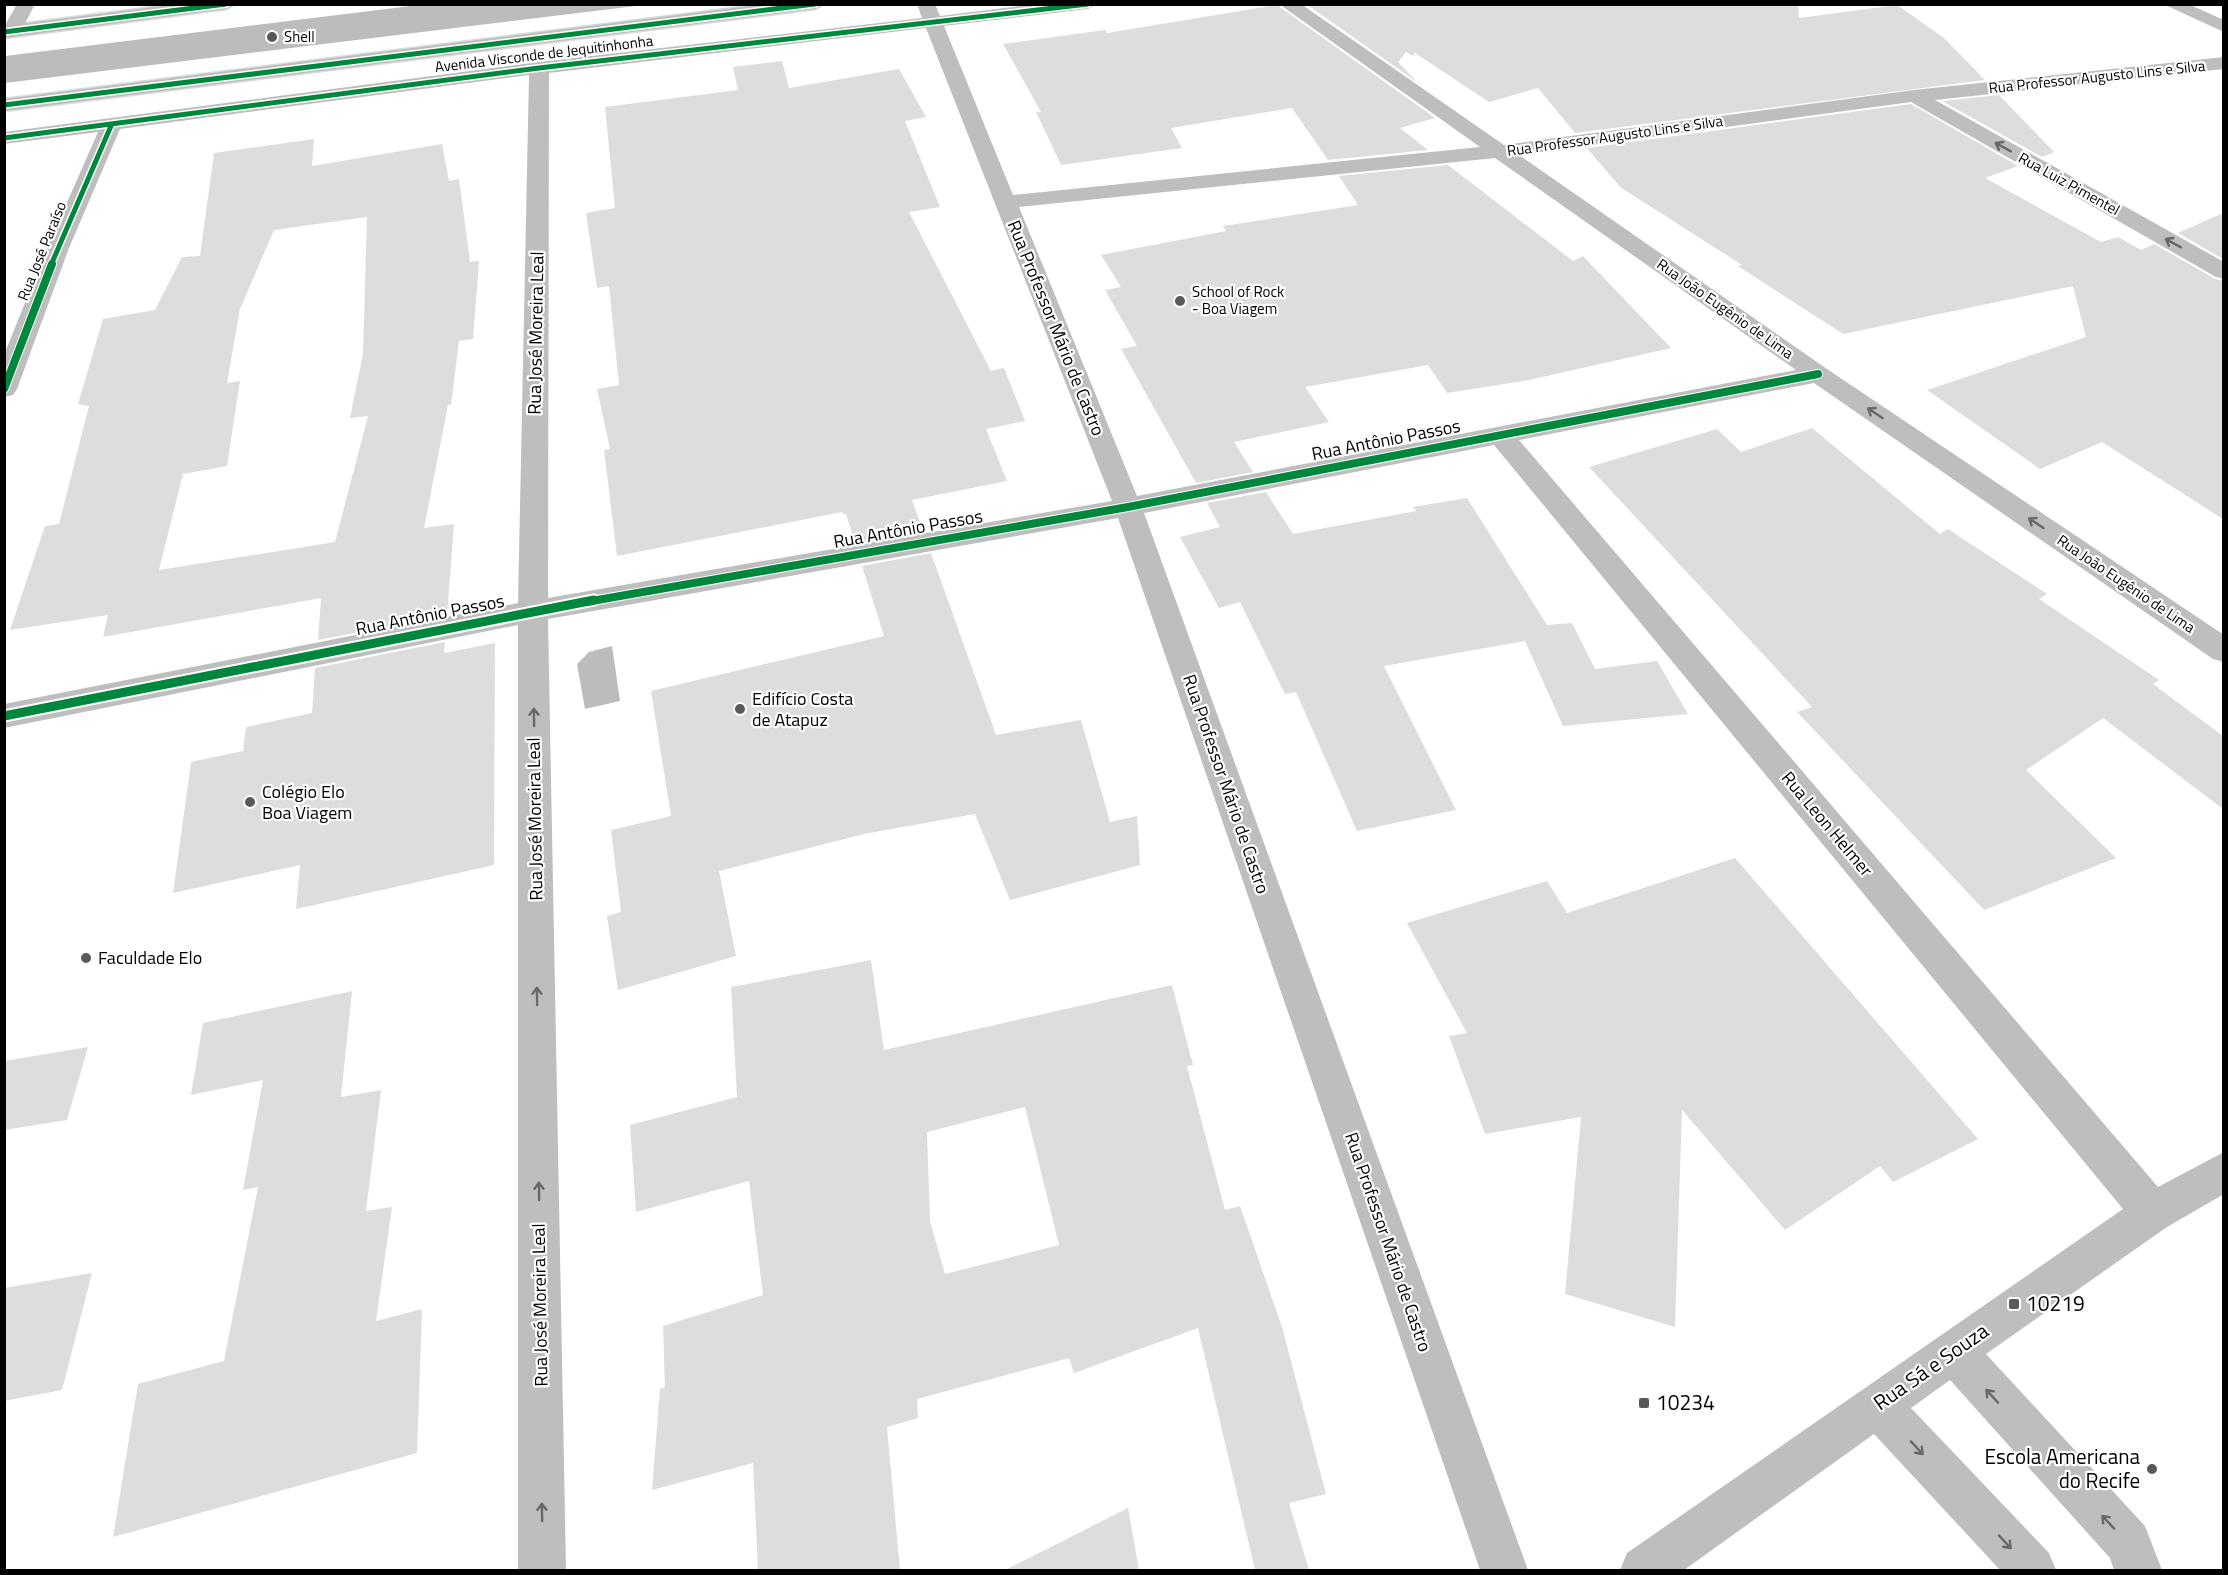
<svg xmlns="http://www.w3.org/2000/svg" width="2228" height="1575" viewBox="0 0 2228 1575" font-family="'Titillium Web',sans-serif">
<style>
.water{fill:#bcbcbc}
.building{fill:#ddd;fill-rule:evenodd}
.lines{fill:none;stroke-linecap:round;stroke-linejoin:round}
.major-casing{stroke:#dbdbdb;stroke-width:3}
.minor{fill:#bebebe;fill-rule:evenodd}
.major{fill:#bdbdbd;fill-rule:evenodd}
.cycleway-far2-casing{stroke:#fff;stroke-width:8}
.cycleway-far1-casing{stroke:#fff;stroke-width:10}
.cycleway-casing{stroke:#fff;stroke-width:13}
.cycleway-far2{stroke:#00873e;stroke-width:5}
.cycleway-far1{stroke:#00873e;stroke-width:8}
.cycleway{stroke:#00873e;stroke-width:9}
.oneway{stroke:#686868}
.poi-dot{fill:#595959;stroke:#fff;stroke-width:2}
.labels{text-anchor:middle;stroke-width:4.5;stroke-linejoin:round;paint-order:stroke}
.far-poi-label{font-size:15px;fill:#000;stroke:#fff;text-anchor:start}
.far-street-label{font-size:15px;fill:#000;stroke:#fff}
.street-label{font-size:18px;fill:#000;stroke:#fff}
.poi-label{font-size:18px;fill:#000;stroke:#fff;text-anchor:start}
.near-poi-label{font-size:21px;fill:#000;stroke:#fff;text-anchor:start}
.near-street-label{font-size:21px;fill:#000;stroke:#fff}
</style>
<rect width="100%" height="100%" fill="#fff"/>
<path class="water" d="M427 4 644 5 5 83V56Z
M612 646 620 701 585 709 577 664 589 652Z"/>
<path class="building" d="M1306 4H1798L1799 18 1897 5 1944 38 1985 80 1575 133 1538 88 1489 102 1415 53 1413 56 1406 52 1398 62 1417 82Z
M1277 5 1435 118 1400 128 1428 150 1328 160 1292 108 1171 128 1182 148 1061 165 1036 112H1041L1003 44 1105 30 1107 33Z
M782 61 789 88 899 69 926 117 905 121 940 207 909 212 991 371 1004 368 1025 421 986 429 1007 481 912 500 923 531 855 543 846 514H843L842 512 617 556 604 450 610 449 597 389 619 385 609 286 597 288 586 213 615 208 605 107 738 90 733 67Z
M1999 95 2054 152 2042 157 1942 101Z
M1911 104 2018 166 1985 178 2101 242 2118 237 2141 250 2154 244 2215 279 2223 281V519L2102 442 2040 469 1927 390 2086 337 2073 286 1843 334 1738 266 1742 265 1620 187 1587 148Z
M314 139 312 166 442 144 449 181 459 179 470 262 479 261 473 339 459 341 451 405H448L424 528 454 524 447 615 318 640 321 598 103 637 108 615 10 630 45 526 59 524 89 406 78 404 103 319 155 310 182 257 200 256 214 153ZM367 217 363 354 350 418 368 416 335 542 159 570 183 474 227 466 240 381 227 383 240 309 274 230Z
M1448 165 1573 261 1583 256 1671 348 1529 380 1447 393 1428 365 1305 387 1329 422 1234 442 1253 472 1196 483 1121 349 1137 346 1105 290 1121 287 1101 255 1226 231 1223 226 1358 205 1339 176Z
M2223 213V259L2178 233Z
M1812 428 1940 534 1948 529 2047 594 2039 599 2159 680 2153 684 2223 736V809L2103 718 2026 770 2116 858 1984 910 1797 712 1812 707 1589 467 1717 429 1741 452Z
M1266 492 1293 534 1416 511 1413 507 1467 498 1547 625 1572 623 1595 669 1657 661 1688 714 1563 726 1525 641 1384 666 1456 810 1357 831 1296 692 1285 694 1240 602 1219 608 1180 537 1220 527 1207 503Z
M931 553 996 735 1081 720 1110 822 1137 816 1140 865 1010 900 975 814 864 834 719 871 736 956 618 990 607 916 621 912 611 830 671 816 651 691 884 636 862 566Z
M445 642 444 653 495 643 494 865 296 909 300 865 173 893 191 762 243 751 246 727 312 713 315 668Z
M1735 858 1978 1139 1893 1182 1880 1166 1785 1230 1682 1110 1675 1327 1565 1294 1581 1117 1485 1134 1449 1036 1467 1033 1407 923 1547 881 1567 913Z
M871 960 884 1050 1172 985 1193 1065 1187 1066 1225 1210 1240 1206 1282 1327 1326 1494 1289 1503 1309 1570H1255L1198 1328 1074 1373 1069 1358 917 1399 918 1418 887 1427 900 1570H758L753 1463 652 1490 660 1389 665 1387 663 1326 763 1295 749 1181 636 1212 630 1125 737 1097 731 987ZM1025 1107 1059 1245 945 1274 930 1221 927 1132Z
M352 991 341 1097 381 1090 366 1211 392 1207 376 1321 422 1309 417 1453 113 1537 138 1384 224 1361 258 1187 243 1190 263 1080 191 1095 203 1023Z
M88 1047 67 1120 4 1130V1061Z
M92 1273 62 1390 4 1401V1288Z
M1128 1508 1139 1570H1005Z"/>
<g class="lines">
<defs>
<path id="major" d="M178 4H235L226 9 4 38V26Z
M767 4H824L815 9 4 111V99Z"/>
</defs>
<use href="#major" class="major-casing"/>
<path class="minor" d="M17 4H35L19 35H5L4 27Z
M917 4H935L940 16 1036 4H1097L1088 9 944 26 1013 195 1480 147 1279 4H1301L1504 145 1914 90 2224 57V69L1935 100 2224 262V279L2216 277 1911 102 1519 155 1827 369 2224 635V662L2213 659 1814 383 1519 440 2158 1187 2224 1152V1194L2167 1227 1986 1354 2145 1526 2162 1570H2114L2110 1558 1950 1380 1911 1408 2049 1553 2056 1570H2000L1874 1434 1684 1570H1620L1627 1553 2123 1209 1494 445 1144 513 1528 1570H1480L1118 518 548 619 566 1570H518V625L4 728V704L518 603 529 75 120 129 69 248 17 389 13 395 4 397V355L47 248 98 132 4 144V132L539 62 922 18ZM926 28 1112 501 548 598 549 73ZM1495 158 1796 370 1137 496 1019 207Z
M2163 4H2188L2224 20V32Z"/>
<use href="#major" class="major"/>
<defs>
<path id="cycleway-far2" d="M4 32 226 4
M4 105 815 4
M4 138 539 68 1088 4
M51 265 111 126"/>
<path id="cycleway-far1" d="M4 389 52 264
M586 602 1128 507 1818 374"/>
<path id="cycleway" d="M4 716 594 600"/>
</defs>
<use href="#cycleway-far2" class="cycleway-far2-casing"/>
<use href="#cycleway-far1" class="cycleway-far1-casing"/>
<use href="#cycleway" class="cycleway-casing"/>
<use href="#cycleway-far2" class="cycleway-far2"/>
<use href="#cycleway-far1" class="cycleway-far1"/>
<use href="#cycleway" class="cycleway"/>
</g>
<defs><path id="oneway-shaft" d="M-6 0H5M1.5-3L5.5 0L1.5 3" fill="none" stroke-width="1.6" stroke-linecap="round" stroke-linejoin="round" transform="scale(1.5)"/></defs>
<g class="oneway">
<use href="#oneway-shaft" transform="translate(2003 147) rotate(-151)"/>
<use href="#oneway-shaft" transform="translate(2173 243) rotate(-151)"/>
<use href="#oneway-shaft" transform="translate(1875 413) rotate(-146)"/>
<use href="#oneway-shaft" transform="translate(2036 523) rotate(-146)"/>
<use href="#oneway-shaft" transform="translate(534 717) rotate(-91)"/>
<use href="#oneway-shaft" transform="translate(537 996) rotate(-91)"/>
<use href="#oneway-shaft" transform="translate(539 1191) rotate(-91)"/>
<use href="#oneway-shaft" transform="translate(1992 1396) rotate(-132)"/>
<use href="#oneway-shaft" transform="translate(1917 1448) rotate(47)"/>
<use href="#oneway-shaft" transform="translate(542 1512) rotate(-91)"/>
<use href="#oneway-shaft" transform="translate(2108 1522) rotate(-133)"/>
<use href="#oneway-shaft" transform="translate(2005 1542) rotate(47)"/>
</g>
<g class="poi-dot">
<circle cx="272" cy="37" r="6"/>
<circle cx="1180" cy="301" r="6"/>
<circle cx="740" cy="709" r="6"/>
<circle cx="250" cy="802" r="6"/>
<circle cx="86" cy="958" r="6"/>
<rect x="2008" y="1298" width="12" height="12" rx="3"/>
<rect x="1638" y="1397" width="12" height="12" rx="3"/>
<circle cx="2152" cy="1469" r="6"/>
</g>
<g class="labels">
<g class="far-poi-label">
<text x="284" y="42">Shell</text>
<text x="1192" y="297">School of Rock<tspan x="1192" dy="17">- Boa Viagem</tspan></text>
</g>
<g class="far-street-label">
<text transform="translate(544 54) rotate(-7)" y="5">Avenida Visconde de Jequitinhonha</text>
<text transform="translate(2097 77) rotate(-6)" y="5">Rua Professor Augusto Lins e Silva</text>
<text transform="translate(1615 136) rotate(-8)" y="5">Rua Professor Augusto Lins e Silva</text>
<text transform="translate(2069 184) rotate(29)" y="5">Rua Luiz Pimentel</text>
<text transform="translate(42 251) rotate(-68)" y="5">Rua José Paraíso</text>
<text transform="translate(1725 309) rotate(35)" y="5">Rua João Eugênio de Lima</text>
<text transform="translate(2126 584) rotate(34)" y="5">Rua João Eugênio de Lima</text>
</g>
<g class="street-label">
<text transform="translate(1056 328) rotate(68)" y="6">Rua Professor Mário de Castro</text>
<text transform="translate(536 333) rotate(-89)" y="6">Rua José Moreira Leal</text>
<text transform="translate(1386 440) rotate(-11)" y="6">Rua Antônio Passos</text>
<text transform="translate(908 529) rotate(-10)" y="6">Rua Antônio Passos</text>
<text transform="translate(430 615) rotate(-11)" y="6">Rua Antônio Passos</text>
<text transform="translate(1226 784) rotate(71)" y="6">Rua Professor Mário de Castro</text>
<text transform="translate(535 819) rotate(-91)" y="6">Rua José Moreira Leal</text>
<text transform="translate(1827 824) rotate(50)" y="6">Rua Leon Helmer</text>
<text transform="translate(1388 1242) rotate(71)" y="6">Rua Professor Mário de Castro</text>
<text transform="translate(540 1305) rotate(-91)" y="6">Rua José Moreira Leal</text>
</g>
<g class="poi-label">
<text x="752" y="705">Edifício Costa<tspan x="752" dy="21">de Atapuz</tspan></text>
<text x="262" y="798">Colégio Elo<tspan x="262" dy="21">Boa Viagem</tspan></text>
<text x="98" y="964">Faculdade Elo</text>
</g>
<g class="near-poi-label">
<text x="2026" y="1311">10219</text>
<text x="1656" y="1410">10234</text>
<text x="2140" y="1464" text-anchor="end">Escola Americana<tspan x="2140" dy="24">do Recife</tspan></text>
</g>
<g class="near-street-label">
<text transform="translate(1931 1367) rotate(-35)" y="7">Rua Sá e Souza</text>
</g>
</g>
<rect width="2228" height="1575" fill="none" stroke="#000000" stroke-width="12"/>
</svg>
